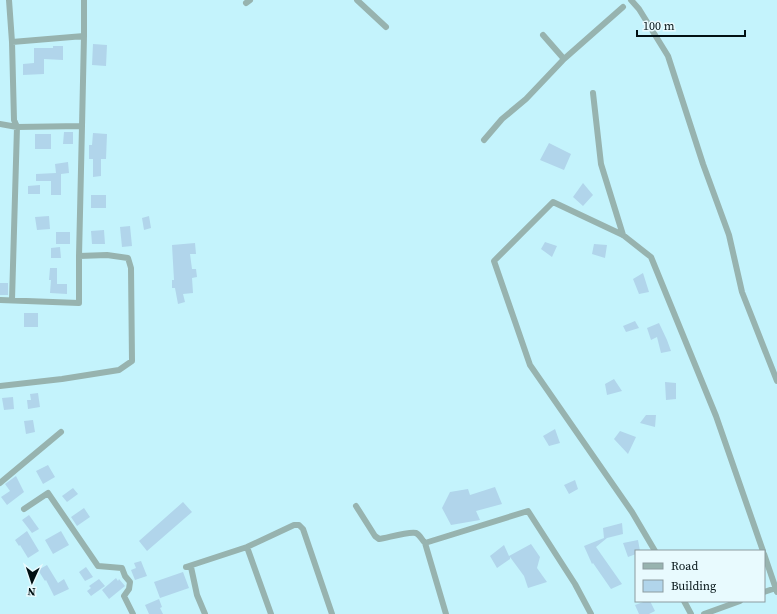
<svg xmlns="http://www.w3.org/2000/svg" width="777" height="614" viewBox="0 0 777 614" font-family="'Source Serif 4',serif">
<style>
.building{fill:#b1d5eb}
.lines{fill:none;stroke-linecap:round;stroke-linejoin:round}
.minor{stroke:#97b3af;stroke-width:6}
</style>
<rect width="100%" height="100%" fill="#c4f3fc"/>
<path class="building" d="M93 44 107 45 106 66 92 65Z
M53 46H63V60L44 59V74L23 75V64L34 63V48H53Z
M64 132H73V144H63Z
M93 133 107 134 106 159H101V176L93 177V159H89V145H92Z
M35 134H51V149H35Z
M549 143 571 154 564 170 540 160Z
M68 162 69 173 61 174V195H51V181H36V174L56 173 55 164Z
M583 183 593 195 583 206 573 197Z
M40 185V194H28V186Z
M91 195H106V208H91Z
M49 216 50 229 37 230 35 217Z
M149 216 151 228 144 230 142 218Z
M130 226 132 246 122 247 120 227Z
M104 230 105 244H92L91 231Z
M56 232H70V244H56Z
M545 242 557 246 552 257 541 249Z
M195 243 196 254H190L192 269H196L197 277 192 278 193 293 183 294 185 302 178 304 175 288H172V280H174L172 245Z
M594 244 607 245 605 258 592 254Z
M60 247 61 258H51V248Z
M50 268H57V284H67V294L50 293 51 280H49Z
M643 273 649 292 639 294 633 279Z
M0 283H8V295H0Z
M24 313H38V327H24Z
M635 321 639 328 626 332 623 326Z
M659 323 667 340 671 351 661 353 657 337 651 340 647 328Z
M614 379 622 391 607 395 605 384Z
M665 382 676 383V399L666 400Z
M38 393 40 407 28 409 27 400H31L30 394Z
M13 397 14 409 4 410 2 398Z
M646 415H656L655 427 640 423Z
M33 420 35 432 26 434 24 421Z
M555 429 560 443 549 446 543 436Z
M620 431 636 437 628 454 614 439Z
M48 465 55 477 43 484 36 471Z
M16 476 24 492 7 505 1 497 10 491 5 484Z
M575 480 578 489 569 494 564 485Z
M495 487 502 504 476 511 480 520 451 525 442 508 450 492 468 489 470 495Z
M73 488 78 494 67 502 62 496Z
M183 502 192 512 147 551 139 541Z
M84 508 90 517 77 526 71 517Z
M29 515 39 529 32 533 22 520Z
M622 523 623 534 607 538 596 547 622 584 611 589 593 563 592 564 584 546 604 538 603 528Z
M27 531 39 551 28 558 20 545 19 546 15 540Z
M61 531 69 545 53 554 45 540Z
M638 540 640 551H636V554L628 557 623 543Z
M531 544 540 557 537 568 547 582 528 588 524 576 510 557V559L497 568 490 556 504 545 509 556Z
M141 561 147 576 135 580 131 570 136 568 134 563Z
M47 565 58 583 64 579 69 589 54 596 46 580 45 581 38 570Z
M86 567 93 577 85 581 79 572Z
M183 572 189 588 160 598 154 582Z
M116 578 118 581 119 579 125 586 109 599 102 590Z
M99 579 105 586 91 596 87 591 91 588 89 586Z
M159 599 162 607 160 608 163 614H149L145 605Z
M646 601H650L655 611 649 614H639L635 605Z"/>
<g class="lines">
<path class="minor" d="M9 0 12 42 14 120 17 127 12 300
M84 0V36
M357 0 386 27
M631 0 639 9 668 56 703 164 729 235 742 292 777 381
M246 3 250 0
M543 35 564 59
M12 42 84 36 82 126
M593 93 601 164 623 235
M0 124 17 127 82 126 79 256V303L0 300
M484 140 502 119 526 99 564 59 623 7
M0 386 62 379 119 370 132 361 131 268 128 258 107 255 79 256
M0 483 61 432
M356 506 375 536 379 539C387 538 409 531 416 533 420 535 422 540 425 543
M24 509 48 493 98 566 122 568 125 576 130 582 129 589 124 596 133 614
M247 547 271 614
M655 551 632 512 530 365 494 261 553 202 623 235 651 257 716 416 763 551
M764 554 777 592
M186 567 247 547 294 525H299L303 529 332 614
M186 567H191L197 595 205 614
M764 592 776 588
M684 601 691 614
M446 614 425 543 528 511 575 584 591 614
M704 614 740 601"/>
</g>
<rect x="635" y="550" width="130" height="52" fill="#e8fafe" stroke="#8c9ca0"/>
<rect x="643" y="563" width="20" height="6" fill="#97b3af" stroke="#8c9ca0"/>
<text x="671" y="570" font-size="12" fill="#011013">Road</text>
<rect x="643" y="580" width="20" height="12" fill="#b1d5eb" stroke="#8c9ca0"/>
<text x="671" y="590" font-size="12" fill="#011013">Building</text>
<g transform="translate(32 582) rotate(183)" stroke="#e8fafe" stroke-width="3" paint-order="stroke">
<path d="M0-3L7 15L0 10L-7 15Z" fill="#011013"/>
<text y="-6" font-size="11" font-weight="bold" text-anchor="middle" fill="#011013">N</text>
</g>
<path d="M637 30v6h108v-6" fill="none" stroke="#011013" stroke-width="2"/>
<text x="643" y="30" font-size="12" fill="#011013" stroke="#e8fafe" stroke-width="3" paint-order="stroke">100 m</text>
</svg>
